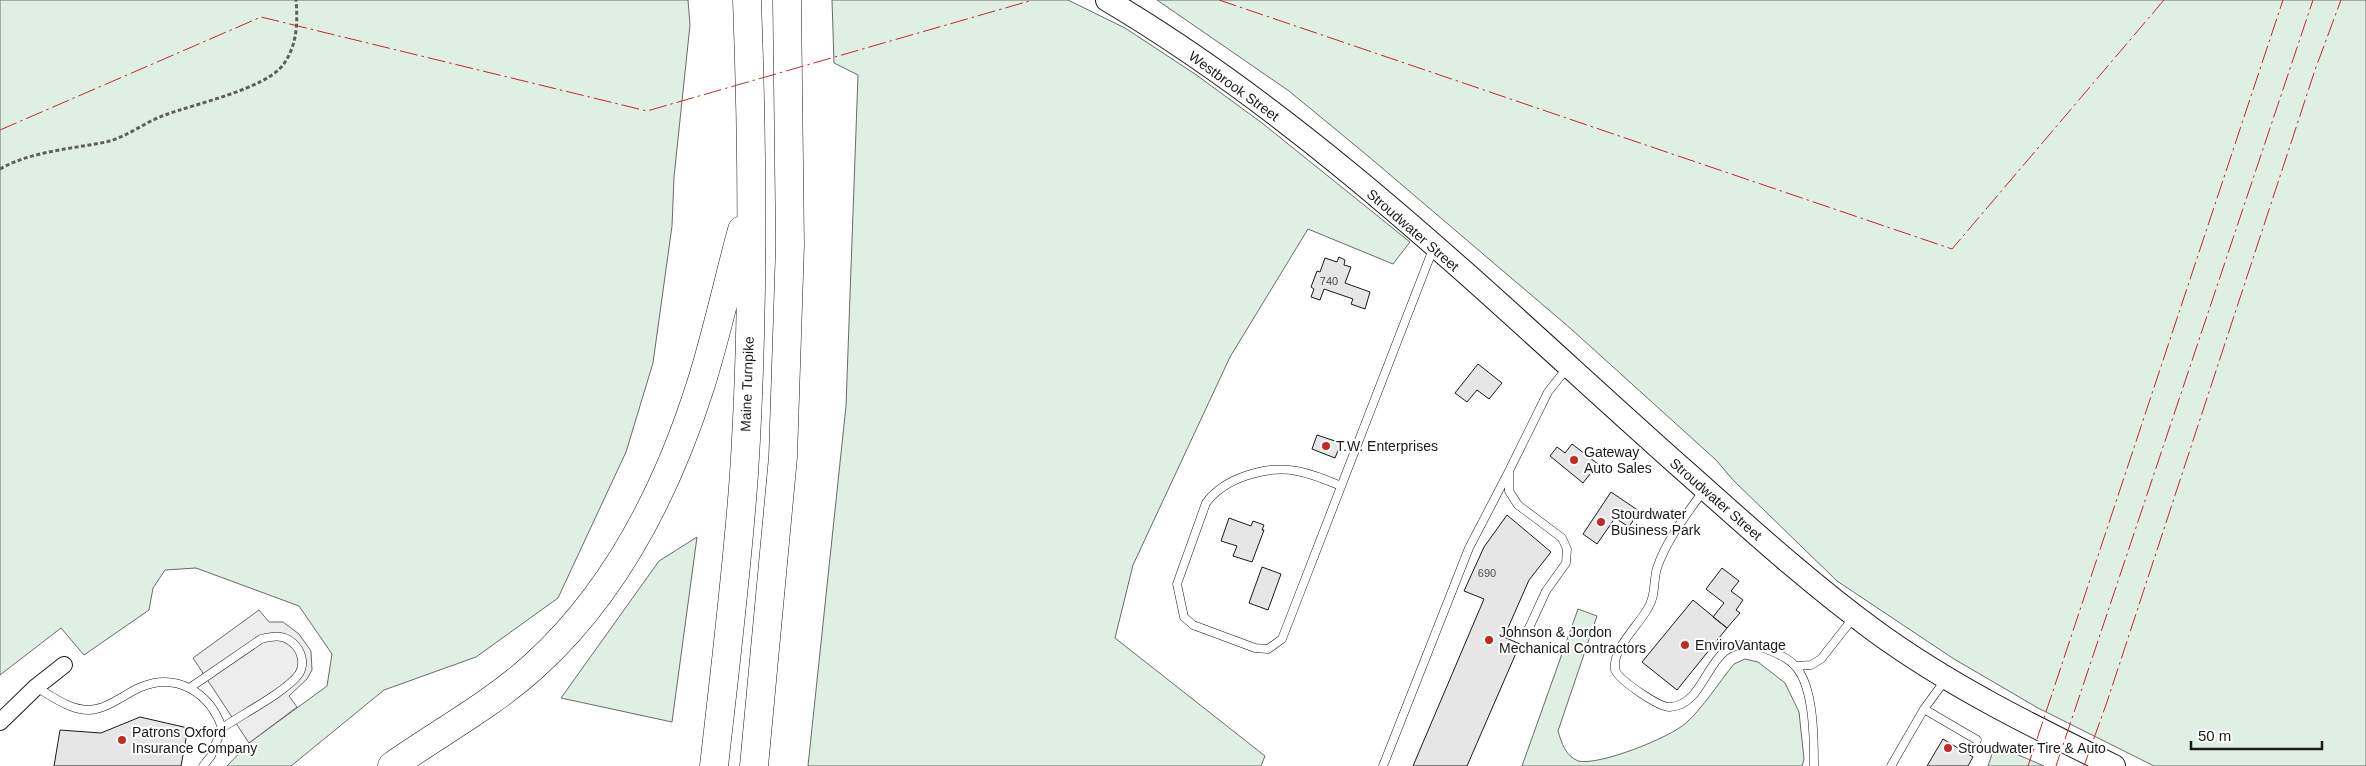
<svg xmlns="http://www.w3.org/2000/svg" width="2366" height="766" viewBox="0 0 2366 766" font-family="Arial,sans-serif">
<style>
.green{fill:#e0efe3;stroke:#6a6a6a}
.parking{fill:#ededed;stroke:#6a6a6a}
.building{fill:#e6e6e6;stroke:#1a1a1a}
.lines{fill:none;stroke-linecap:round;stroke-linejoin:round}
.lane-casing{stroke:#1a1a1a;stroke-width:9}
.street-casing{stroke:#1a1a1a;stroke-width:18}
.secondary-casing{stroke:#1a1a1a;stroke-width:24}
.highway-casing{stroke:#1a1a1a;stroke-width:29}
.path{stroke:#5f5f5f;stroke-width:3;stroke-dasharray:4 2.5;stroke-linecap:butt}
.lane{stroke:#fff;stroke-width:8}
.street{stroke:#fff;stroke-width:16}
.secondary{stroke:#fff;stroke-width:22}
.highway{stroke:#fff;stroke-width:28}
.power{stroke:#c62828;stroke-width:1;stroke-dasharray:18 4 2.5 4;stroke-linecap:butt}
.poi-dot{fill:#c62828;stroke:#fff;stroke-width:2}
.labels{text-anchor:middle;stroke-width:4;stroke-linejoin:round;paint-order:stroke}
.number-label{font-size:11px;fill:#4d4d4d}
.street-label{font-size:14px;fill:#1a1a1a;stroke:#fff}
.poi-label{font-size:14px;fill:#1a1a1a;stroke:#fff;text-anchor:start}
</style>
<rect width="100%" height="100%" fill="#fff"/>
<path class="green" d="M0 0H688L690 25 674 177 672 226 653 363 626 452 558 598 476 657 384 690 291 766H227L249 743 327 686 332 654 299 606 196 568 165 570 153 588 149 610 84 655 61 628 0 675Z
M832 0H1068L1125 28 1195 74 1262 123 1410 242 1393 264 1308 229 1230 357 1133 565 1115 638 1265 756 1261 766H808L846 406 858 75 834 63Z
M1157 0H2366V766H2154L2038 708 1954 659 1837 581 1733 480 1716 460 1570 328 1368 156 1289 91Z
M697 537 672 722 561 698 659 561Z
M1578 609 1597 616 1558 731C1562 744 1565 755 1578 761 1599 766 1669 738 1686 723 1702 709 1720 681 1734 664L1745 659 1758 662 1785 683 1799 712 1804 759 1802 766H1522Z
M1995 745 2044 766H1988Z"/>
<path class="parking" d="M259 610 269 622H283L299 634 311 651 312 670 307 679 289 696 297 707 249 743 193 658Z"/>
<path class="building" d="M1339 257 1345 260 1344 265 1351 267 1345 283 1370 292 1365 309 1351 304 1353 299 1324 289 1320 300 1311 297 1314 289 1311 287 1317 271 1320 272 1325 258 1337 262Z
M1478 364 1502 383 1489 399 1477 390 1467 402 1455 393Z
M1317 435 1341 443 1335 458 1312 449Z
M1572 444 1598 464 1583 483 1550 456 1557 447 1565 453Z
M1611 492 1639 511 1629 527 1615 518 1597 544 1583 534Z
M1507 515 1551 552 1529 580 1504 637 1520 644 1467 766H1413L1484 599 1464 591 1484 547Z
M1229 518 1251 526 1253 521 1264 525 1262 530H1264L1252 562 1233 556 1237 546 1221 541Z
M1262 567 1281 574 1268 610 1249 603Z
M1722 568 1739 581 1731 591 1743 600 1736 610 1740 613 1727 628 1713 617 1724 603 1706 589Z
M1693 600 1727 628 1677 690 1642 662Z
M140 717 188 728 181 766H54L60 730 101 733Z
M1943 739 1973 757 1968 766H1927Z"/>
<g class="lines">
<defs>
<path id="lane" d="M1341 486C1327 480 1312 474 1297 471 1267 465 1224 478 1206 503L1177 584 1184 617 1193 625 1255 648 1268 649 1282 639 1433 249
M1704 490C1686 515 1667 539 1657 568 1653 581 1656 596 1648 608 1640 623 1616 646 1615 663 1615 665 1615 668 1615 670 1620 681 1660 708 1670 707 1699 705 1705 668 1724 652 1735 643 1751 643 1764 648 1775 653 1788 657 1796 667 1814 688 1814 739 1814 766
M1528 630 1546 591 1566 563 1567 549 1562 538 1518 505 1509 491V471L1548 392 1567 368
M1796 666 1811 665 1821 659 1854 617
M36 687C53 697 75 714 96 709 112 706 126 693 141 687 177 672 210 693 222 728L211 756 203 766
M191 687 261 639C273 636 283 634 293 643 302 651 305 664 299 674 287 691 241 715 222 728
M1924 709 1977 740
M1383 766 1469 548 1509 471
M1891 766 1924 709 1946 679"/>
<path id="street" d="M0 722 36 687 64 665"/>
<path id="secondary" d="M1107 0C1320 126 1500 307 1685 471 1747 526 1808 582 1875 631 1949 685 2032 726 2114 766"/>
<path id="highway" d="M392 766C439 733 491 705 534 666 616 592 668 488 701 384 717 333 728 281 742 230
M714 766C725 669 737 572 744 474 754 317 753 158 747 0
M754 766 783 457 790 245 787 0"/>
</defs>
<use href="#lane" class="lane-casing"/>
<use href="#street" class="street-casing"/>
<use href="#secondary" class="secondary-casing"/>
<use href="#highway" class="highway-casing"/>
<path class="path" d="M0 169C32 151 71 149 106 142 127 137 145 122 165 115 194 104 265 89 283 65 297 46 298 23 296 0"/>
<use href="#lane" class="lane"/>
<use href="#street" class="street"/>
<use href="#secondary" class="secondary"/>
<use href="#highway" class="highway"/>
<path class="power" d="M1219 0 1952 249 2164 0
M0 130 261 17 647 111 1033 0
M2028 766 2283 0
M2056 766 2313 0
M2084 766 2107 702 2315 70 2341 0"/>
</g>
<g class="poi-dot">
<circle cx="1326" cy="446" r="5"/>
<circle cx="1574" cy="460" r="5"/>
<circle cx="1601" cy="522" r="5"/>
<circle cx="1489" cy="640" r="5"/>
<circle cx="1685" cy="645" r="5"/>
<circle cx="122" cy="740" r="5"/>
<circle cx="1948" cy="748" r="5"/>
</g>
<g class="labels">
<g class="number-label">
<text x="1329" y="285">740</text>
<text x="1487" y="577">690</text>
</g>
<g class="street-label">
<text transform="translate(1234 86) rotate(36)" y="5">Westbrook Street</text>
<text transform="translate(1413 230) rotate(41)" y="5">Stroudwater Street</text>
<text transform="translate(747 384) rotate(-88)" y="5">Maine Turnpike</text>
<text transform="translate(1716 499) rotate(41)" y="5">Stroudwater Street</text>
</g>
<g class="poi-label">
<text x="1336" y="451">T.W. Enterprises</text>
<text x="1584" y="457">Gateway<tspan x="1584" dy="16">Auto Sales</tspan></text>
<text x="1611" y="519">Stourdwater<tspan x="1611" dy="16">Business Park</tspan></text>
<text x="1499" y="637">Johnson &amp; Jordon<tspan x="1499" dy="16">Mechanical Contractors</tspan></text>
<text x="1695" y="650">EnviroVantage</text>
<text x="132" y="737">Patrons Oxford<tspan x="132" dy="16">Insurance Company</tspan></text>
<text x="1958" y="753">Stroudwater Tire &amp; Auto</text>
</g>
</g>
<path d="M2191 741v8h131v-8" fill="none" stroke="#1a1a1a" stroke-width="2.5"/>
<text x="2198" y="741" font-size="15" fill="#1a1a1a" stroke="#ffffff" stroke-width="4" paint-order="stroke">50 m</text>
</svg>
